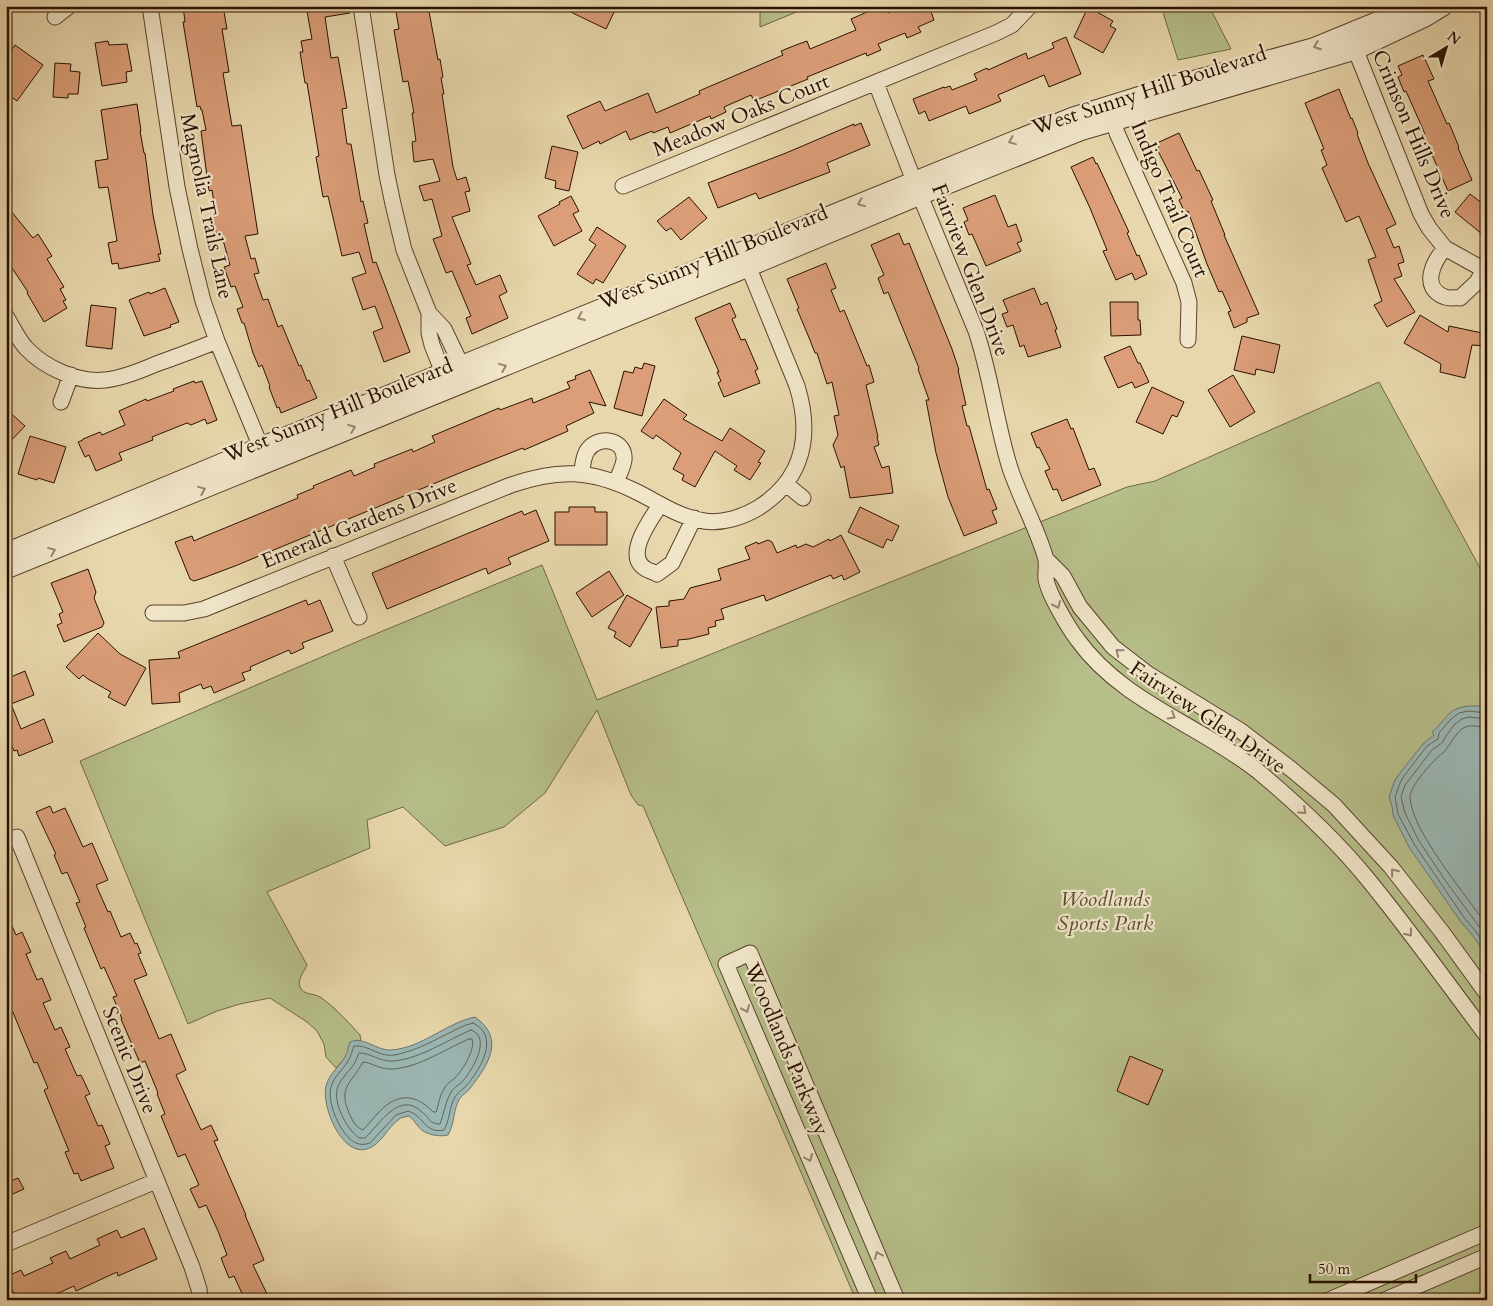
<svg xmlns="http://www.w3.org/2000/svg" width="1493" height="1306" viewBox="0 0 1493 1306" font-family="Cardo,serif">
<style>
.green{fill:#b6be89;stroke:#706744}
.water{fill:#9bb7b4;stroke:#6d746c}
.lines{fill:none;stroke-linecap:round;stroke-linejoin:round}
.shore{stroke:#62645a;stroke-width:1}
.building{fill:#db9e79;stroke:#291000}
.minor-casing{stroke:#59422b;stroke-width:17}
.tertiary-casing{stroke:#59422b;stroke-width:21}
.minor{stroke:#f0e5c9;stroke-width:15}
.tertiary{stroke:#f0e5c9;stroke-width:19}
.oneway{stroke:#96856f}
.labels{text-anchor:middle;stroke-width:4.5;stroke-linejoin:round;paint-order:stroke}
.street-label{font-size:21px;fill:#291000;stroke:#f0e5c9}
.park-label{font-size:21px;font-style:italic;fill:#5a4d30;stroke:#f0e5c9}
</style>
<rect width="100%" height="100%" fill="#e8d7ac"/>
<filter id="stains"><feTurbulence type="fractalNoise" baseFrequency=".004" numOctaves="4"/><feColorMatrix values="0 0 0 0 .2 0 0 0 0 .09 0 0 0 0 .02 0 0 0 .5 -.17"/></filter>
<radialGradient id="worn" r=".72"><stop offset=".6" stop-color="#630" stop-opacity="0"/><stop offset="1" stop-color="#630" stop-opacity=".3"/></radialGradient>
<path class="green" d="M760 6H811L760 27Z
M1161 6H1209L1231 49 1178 60Z
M1379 382 1487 581V1300H856L643 806 638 805 631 795 597 710 545 793 504 827 445 846 403 807 367 820 370 848 267 892 307 965C304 972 297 980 300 987 303 995 313 993 320 997 335 1007 348 1022 360 1035L361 1041 356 1040 345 1058 336 1068 326 1057 324 1044 317 1031 307 1022 270 998 240 1004 217 1011 188 1024 80 761 361 640 542 565 597 700 1127 487 1155 481Z"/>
<path class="water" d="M1468 706H1482L1487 709V955L1469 931 1461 922 1409 847 1393 815 1392 806 1389 797 1395 780 1400 773 1423 744 1434 735 1432 732C1441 725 1446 714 1456 709 1460 707 1464 707 1468 706Z
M475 1017C505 1038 489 1064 471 1087 468 1092 463 1094 460 1098 453 1109 455 1123 448 1135 441 1137 429 1135 423 1131 417 1127 415 1120 409 1116 405 1117 401 1117 398 1120 387 1128 381 1145 367 1149 342 1157 321 1106 326 1086 329 1074 339 1067 345 1057 348 1052 348 1047 350 1042 364 1036 377 1051 391 1050 422 1048 446 1023 475 1017Z"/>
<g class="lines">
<path class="shore" d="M1487 713 1468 711 1459 713 1451 719 1439 733 1438 739 1427 746 1404 776 1400 783 1395 797 1398 814 1414 844 1465 919 1473 928 1487 947
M1487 719 1469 717 1462 719 1455 724 1446 736 1442 743 1432 750 1409 780 1405 785 1401 797 1405 813 1419 841 1447 883 1487 937
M1487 727C1468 726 1464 722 1452 741 1449 745 1447 749 1443 753 1434 759 1409 787 1410 798 1412 828 1456 883 1475 909 1478 914 1483 918 1487 923
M473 1023C501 1036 480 1070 466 1086 462 1090 458 1092 455 1097 449 1107 450 1120 444 1130 425 1134 424 1116 408 1111L396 1115 370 1143C361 1146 355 1144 349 1138 338 1127 327 1102 331 1087 334 1076 343 1070 348 1061 351 1056 352 1051 354 1046 368 1044 380 1058 395 1055 413 1051 428 1044 445 1035 454 1031 463 1025 473 1023Z
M471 1030C493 1037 471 1073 461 1083 457 1086 452 1089 450 1094 445 1103 444 1114 440 1124 429 1124 430 1118 422 1112 399 1090 380 1124 365 1138H359C346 1128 332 1102 338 1086 342 1077 349 1072 354 1064 356 1061 357 1057 359 1053 371 1053 380 1062 392 1061 418 1060 447 1040 471 1030Z
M469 1039H472C476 1049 462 1071 455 1078 450 1082 446 1084 444 1089 439 1097 439 1104 436 1112H433C415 1093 397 1093 379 1112 373 1118 369 1124 363 1130 356 1127 353 1122 350 1115 337 1087 351 1084 363 1062 374 1063 380 1070 393 1069 420 1067 445 1049 469 1039Z"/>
</g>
<path class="building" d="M183 6H223L227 29H222L229 72 223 73 232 126 241 125 258 234 245 236 251 259 255 258 259 273 254 274 263 300 268 299 278 327 282 325 299 366 301 365 307 381 309 380 317 398 281 413 279 407 277 408 269 387 270 386 262 365 259 367 253 353 244 323H242L237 309 243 307 235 286 231 287 224 267 230 265 223 240 220 241 219 233H216L213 216 216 215 212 190 209 191 201 131 206 130 202 110H201L200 106 197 107 183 22H185Z
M306 6H350V13L325 17 331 58 338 57 347 108 342 109 347 144H351L361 202 363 201 368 223 364 224 373 263 376 262 410 352 384 362 373 332 383 328 375 306 363 310 352 278 366 273 359 252 342 256 328 196 323 197 316 157 319 156 307 83H305L300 52H303L301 41 312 39Z
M395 6H428L438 60 440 59 443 77 441 78 444 94H442L453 167 457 180 466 177 470 191 465 192 470 211 452 217 471 264 467 265 476 285 500 275 507 292 499 296 508 318 472 334 466 318 471 316 452 271 446 273 433 239 442 236 432 199 424 201 419 186 440 181 433 159 414 162 412 142 416 141 412 113H414L408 81 403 82 394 30 399 29Z
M558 6H617L606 29Z
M881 6H885L888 13 905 6H929L934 20 918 27 921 32 907 38 905 33 878 44 881 50 867 56 866 53 812 75 807 77 808 79 754 101 751 95 724 107 726 112 711 119 710 116 670 133 668 127 653 133 652 131 630 140 626 131 600 144 599 141 583 149 567 116 600 101 605 111 648 93 656 113 700 94 699 91 783 55 781 51 796 45 807 41 810 49 856 30 851 19Z
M1088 7 1113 21 1110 26 1116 29 1103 53 1074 37Z
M1066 37 1081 74 1049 87 1044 75 998 95 1001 101 969 114 966 106 929 121 925 111 919 114 913 99 944 87V88L950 86 952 90 977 80 974 74 987 68 988 70 1026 53 1028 59 1054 48 1052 43Z
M108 41 109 45 127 44 132 71 126 72 127 82 102 86 95 43Z
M15 45 43 65 17 101 6 93V69L11 62 6 58Z
M1423 55 1434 79 1428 81 1447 124 1449 123 1459 147 1458 148 1472 180 1448 191 1429 148 1426 149 1421 135 1425 134 1406 91 1404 92 1398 77 1402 75 1398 66Z
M55 63 71 64 70 71 80 72 78 94H68V98L53 97Z
M1339 89 1351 119 1352 118 1358 133 1357 134 1368 163 1396 224 1386 229 1394 248 1399 246 1404 262 1398 264 1402 276 1394 279 1415 312 1387 327 1374 305 1382 301 1368 260 1376 257 1359 216 1346 222 1322 168 1327 165 1321 150 1324 149 1305 103Z
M137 104 141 131H140L144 153H145L153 215 161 254H158L160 261 119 269 118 263 112 264 108 243 117 241 108 187 99 188 95 161 108 159 101 110Z
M861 123 870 145 827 163 830 172 759 199 756 193 718 208 708 183 786 153 854 124V126Z
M1179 133 1197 171 1199 170 1213 200 1211 201 1225 235H1224L1259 314 1247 318V322L1234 328 1228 312 1231 311 1222 291 1219 292 1207 264 1188 211 1185 213 1179 200 1182 198 1157 149H1159L1157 143Z
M552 146 578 152 569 191 555 188 556 181 545 178Z
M1093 157 1096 164 1097 163 1129 232 1127 233 1137 256 1139 255 1147 274 1135 280 1132 273 1116 280 1103 251 1107 250 1090 208 1071 167Z
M1470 194 1487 207V228L1482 234 1455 212Z
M995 195 1008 227 1016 224 1022 241 1017 243 1021 251 986 266 972 234 969 235 964 222 968 220 963 208Z
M571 196 579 211 573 214 582 231 554 246 538 216 560 204 559 202Z
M689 197 707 218 681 240 671 228 666 231 657 221Z
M6 205 33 238 38 234 52 256 47 259 64 287 60 289 66 300 63 301 67 308 44 322 27 293 28 292 12 268 10 269 6 263Z
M597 227 626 246 603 283 596 279 593 284 577 274 596 245 589 240Z
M899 233 904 245 909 243 952 349 959 370H958L966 405 962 406 967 426H969L987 490 989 489 997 509 992 511 997 523 964 536 948 497 936 453 926 400H929L918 369 919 368 888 292 884 294 878 278 884 275 871 245Z
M826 263 836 288 831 290 840 312 844 310 867 366 869 365 874 382 866 385 878 437H877L879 445 874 447 882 468 889 466 893 493 850 498 844 466 841 468 833 445 838 435 834 416 839 415 832 382 827 384 817 353H815L810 340 797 309 799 308 787 279Z
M165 288 179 322 170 325 171 327 144 336 129 300 149 292 150 294Z
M1034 288 1041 305 1047 302 1057 329 1055 330 1061 347 1028 357 1024 345 1020 347 1013 325 1007 327 1002 314 1008 312 1003 300Z
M1110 302H1138V320H1140L1141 335 1111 336Z
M730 303 736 317 732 319 741 340 745 339 758 369 755 371 760 383 724 397 718 383 721 381 717 372H719L695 318Z
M91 305 116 308 112 349 86 346Z
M1420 315 1448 332 1449 326 1487 334V346L1472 345 1465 378 1440 372 1441 364 1404 343Z
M1242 336 1280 345 1274 373 1256 369 1255 375 1234 370Z
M1130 346 1138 363H1140L1149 382 1135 388 1132 382 1118 388 1104 357Z
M644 363 655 366 642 416 614 408 624 371 633 373 635 367 642 369Z
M590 370 606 406 589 402 594 413 566 426 568 431 524 450 523 448 462 472 235 566 203 578 194 581 190 579 175 542 192 536 194 541 203 537 298 498 297 495 314 488 313 486 351 470 354 476 375 467 374 464 412 449 413 452 435 442 432 436 499 408 500 410 532 398 533 403 570 388 567 382 576 379 575 376Z
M1233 375 1255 412 1230 427 1208 390Z
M194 381 195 383 202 381 217 420 207 424 205 419 191 425 187 423 152 437 153 440 119 453 122 460 96 471 89 455 85 457 78 442 83 440V439L100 432 102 435 125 425 119 411 146 399 147 401 174 391 173 389Z
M1152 387 1184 402 1177 417 1172 415 1163 434 1136 422Z
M664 399 687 415 683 419 722 441 730 428 765 451 758 462 761 463 750 480 734 470 737 466 715 451 695 487 682 480 684 475 673 469 681 453 656 435 653 439 641 431Z
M6 409 25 426 6 446Z
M1067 419 1071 429 1073 428 1089 470 1094 468 1101 485 1062 501 1057 489 1053 490 1045 471 1050 469 1039 447 1037 448 1031 433Z
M30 436 66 447 54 483 38 478 37 480 18 474Z
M569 507H595V512H607V545H555V512H569Z
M860 507 899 526 892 541 887 539 883 548 848 532Z
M536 510 549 541 508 558 511 564 496 570 488 574 486 568 387 609 372 573 522 511 524 515Z
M841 535 860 572 844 580 842 575 833 579 831 575 766 601 764 595 721 609 724 619 715 621 716 626 708 628 709 634 689 639 678 640V646L661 648 656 607 669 606V601L684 599 690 588 721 580 718 569 750 559 745 547 757 542 758 544 768 540 772 542 777 553 796 545 797 548 806 544 813 547 829 539 830 541Z
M88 569 96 592 94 598 104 623 102 627 64 642 57 625 62 623 59 614 63 612 51 583Z
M609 571 624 595 592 617 576 593Z
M627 595 652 609 630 647 614 637 616 632 608 628Z
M306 600 308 605 320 600 333 631 302 643 304 648 291 654 289 650 250 667 251 670 242 673 245 680 214 693 211 686 203 689 201 684 179 693 180 702 152 704 149 660 180 658 178 652Z
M98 633 120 654 146 668 125 706 108 697 111 692 88 679 83 675 79 679 66 667Z
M25 671 34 695 11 704 21 729 44 719 53 742 19 756 17 750 14 751 6 731V679Z
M50 806 53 813 65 808 83 847 92 843 108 880 96 885 108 912 110 911 121 937 130 933 135 944 137 943 141 953 138 954 147 975 134 980 159 1039 171 1034 186 1070 176 1075 201 1130 211 1125 218 1140 214 1141 246 1215H245L264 1260 253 1265 270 1300H245L234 1276 229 1278 221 1258 227 1255 218 1231 206 1205 199 1208 190 1189 199 1185 185 1154 178 1157 161 1116 165 1114 157 1094 158 1093 145 1061 140 1063 121 1019H122L113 997 117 996 104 967 101 969 84 928 86 927 76 903 80 902 67 872 62 874 54 855 56 854 36 812Z
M6 912 16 935 22 932 31 952 26 954 37 980 42 978 51 1000 43 1003 55 1030 61 1027 70 1047 65 1049 77 1076 81 1075 90 1094 85 1096 98 1126 102 1125 110 1144 105 1146 114 1168 81 1181 78 1173 74 1174 65 1152 69 1151 44 1090 48 1088 37 1062 34 1063 12 1010 9 1012 6 1005V998L11 995 6 984Z
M1130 1056 1163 1070 1148 1105 1117 1091Z
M18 1178 24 1189 6 1197V1183Z
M144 1228 157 1259 118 1276 117 1272 76 1291 74 1286 43 1300H17L6 1277 21 1270 24 1276 53 1263 50 1258 66 1251 70 1259 100 1245 97 1239 117 1230 121 1238Z"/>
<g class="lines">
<defs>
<path id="minor" d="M150 6 177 187 190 249 203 301 217 341 265 457
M361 6 387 175 393 204 404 250 429 313V333L432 345 447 383
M55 17 69 6
M1352 41 1421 214 1429 228 1445 248 1479 267 1487 270
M876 83 914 181 976 331C991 376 996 423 1010 468 1020 498 1036 526 1045 556 1048 564 1045 571 1046 579 1048 593 1068 627 1077 639 1122 702 1200 725 1259 772 1297 804 1334 838 1366 877 1408 928 1447 983 1487 1036
M1111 112 1117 133 1184 283 1189 302 1188 340
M623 186 996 33 1012 25 1030 6
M1445 248C1433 262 1420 288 1445 297 1449 299 1455 297 1460 298L1477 282 1484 269
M429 313 444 329 466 375
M6 316C12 326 18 339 26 348 45 368 78 383 105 380 123 378 140 371 156 364 176 357 197 349 217 341
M61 402 71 375
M581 474C583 467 583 457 587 451 598 434 626 439 624 460 623 468 618 476 616 483
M786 484 803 498
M660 505C651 519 623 556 646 569 649 571 654 572 657 574L672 563 694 518
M333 556 359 617
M1046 559 1063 576 1080 607 1113 647 1148 674 1241 731 1291 769 1334 805 1391 867 1442 932 1487 994
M153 613H184L204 609 511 485C557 469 590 469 635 491 658 502 678 517 704 521 722 524 743 517 758 508 804 479 812 435 797 386L744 256
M17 837 192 1267 199 1289 200 1300
M6 1244 156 1181
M870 1300 726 964 750 953 897 1300
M1329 1300 1487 1232
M1385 1300 1487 1256"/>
<path id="tertiary" d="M6 553 261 447 1073 117 1163 89 1313 48 1391 16 1410 6
M6 569 748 267 920 195 1080 131 1355 50 1425 17 1443 6"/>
</defs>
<use href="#minor" class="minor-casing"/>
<use href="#tertiary" class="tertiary-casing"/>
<use href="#minor" class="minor"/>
<use href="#tertiary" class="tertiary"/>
</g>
<defs><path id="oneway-chevron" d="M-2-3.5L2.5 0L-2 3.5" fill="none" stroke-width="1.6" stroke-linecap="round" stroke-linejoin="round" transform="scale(1.25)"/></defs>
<g class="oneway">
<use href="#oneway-chevron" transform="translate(1317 46) rotate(160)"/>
<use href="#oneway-chevron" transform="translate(1012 141) rotate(158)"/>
<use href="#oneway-chevron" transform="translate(861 203) rotate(158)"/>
<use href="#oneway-chevron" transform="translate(581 317) rotate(157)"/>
<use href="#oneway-chevron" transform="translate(503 367) rotate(-22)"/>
<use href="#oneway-chevron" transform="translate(352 428) rotate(-22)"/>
<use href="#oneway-chevron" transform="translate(202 490) rotate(-22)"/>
<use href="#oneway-chevron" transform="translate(52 551) rotate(-22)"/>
<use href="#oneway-chevron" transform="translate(1057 605) rotate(66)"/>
<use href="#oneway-chevron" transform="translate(1119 652) rotate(-141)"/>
<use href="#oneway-chevron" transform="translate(1172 716) rotate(31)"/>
<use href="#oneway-chevron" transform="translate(1303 811) rotate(42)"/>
<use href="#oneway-chevron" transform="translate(1394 872) rotate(-129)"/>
<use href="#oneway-chevron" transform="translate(1409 933) rotate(52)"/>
<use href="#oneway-chevron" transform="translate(746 1009) rotate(67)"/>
<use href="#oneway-chevron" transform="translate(809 1158) rotate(67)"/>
<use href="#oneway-chevron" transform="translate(878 1255) rotate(-113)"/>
</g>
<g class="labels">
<g class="street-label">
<text transform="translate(1149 90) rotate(-18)" y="7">West Sunny Hill Boulevard</text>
<text transform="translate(741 115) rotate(-22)" y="7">Meadow Oaks Court</text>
<text transform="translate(1414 134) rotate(67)" y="7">Crimson Hills Drive</text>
<text transform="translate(1170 199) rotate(67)" y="7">Indigo Trail Court</text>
<text transform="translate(207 206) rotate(78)" y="7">Magnolia Trails Lane</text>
<text transform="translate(713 257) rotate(-22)" y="7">West Sunny Hill Boulevard</text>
<text transform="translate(971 270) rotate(69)" y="7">Fairview Glen Drive</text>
<text transform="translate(338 410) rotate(-22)" y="7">West Sunny Hill Boulevard</text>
<text transform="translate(359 523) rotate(-22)" y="7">Emerald Gardens Drive</text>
<text transform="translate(1208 717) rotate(34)" y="7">Fairview Glen Drive</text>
<text transform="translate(787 1049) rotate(67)" y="7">Woodlands Parkway</text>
<text transform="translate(130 1060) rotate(68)" y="7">Scenic Drive</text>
</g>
<g class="park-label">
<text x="1105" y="906">Woodlands<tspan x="1105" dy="24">Sports Park</tspan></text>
</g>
</g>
<rect width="1493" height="1306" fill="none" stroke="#e8d7ac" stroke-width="25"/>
<rect x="8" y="8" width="1478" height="1291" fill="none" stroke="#291000" stroke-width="2.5"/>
<rect x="12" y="12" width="1468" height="1281" fill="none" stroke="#291000"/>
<g transform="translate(1446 48) rotate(38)" stroke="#f0e5c9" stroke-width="4" paint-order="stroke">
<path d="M0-4L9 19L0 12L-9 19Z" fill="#291000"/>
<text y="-8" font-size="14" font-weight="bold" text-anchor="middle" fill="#291000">N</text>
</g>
<path d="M1310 1274v8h106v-8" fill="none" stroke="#291000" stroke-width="2.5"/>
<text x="1318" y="1274" font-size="15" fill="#291000" stroke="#f0e5c9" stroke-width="4" paint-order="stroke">50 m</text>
<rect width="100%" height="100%" filter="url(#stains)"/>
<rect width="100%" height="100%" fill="url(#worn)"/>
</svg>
